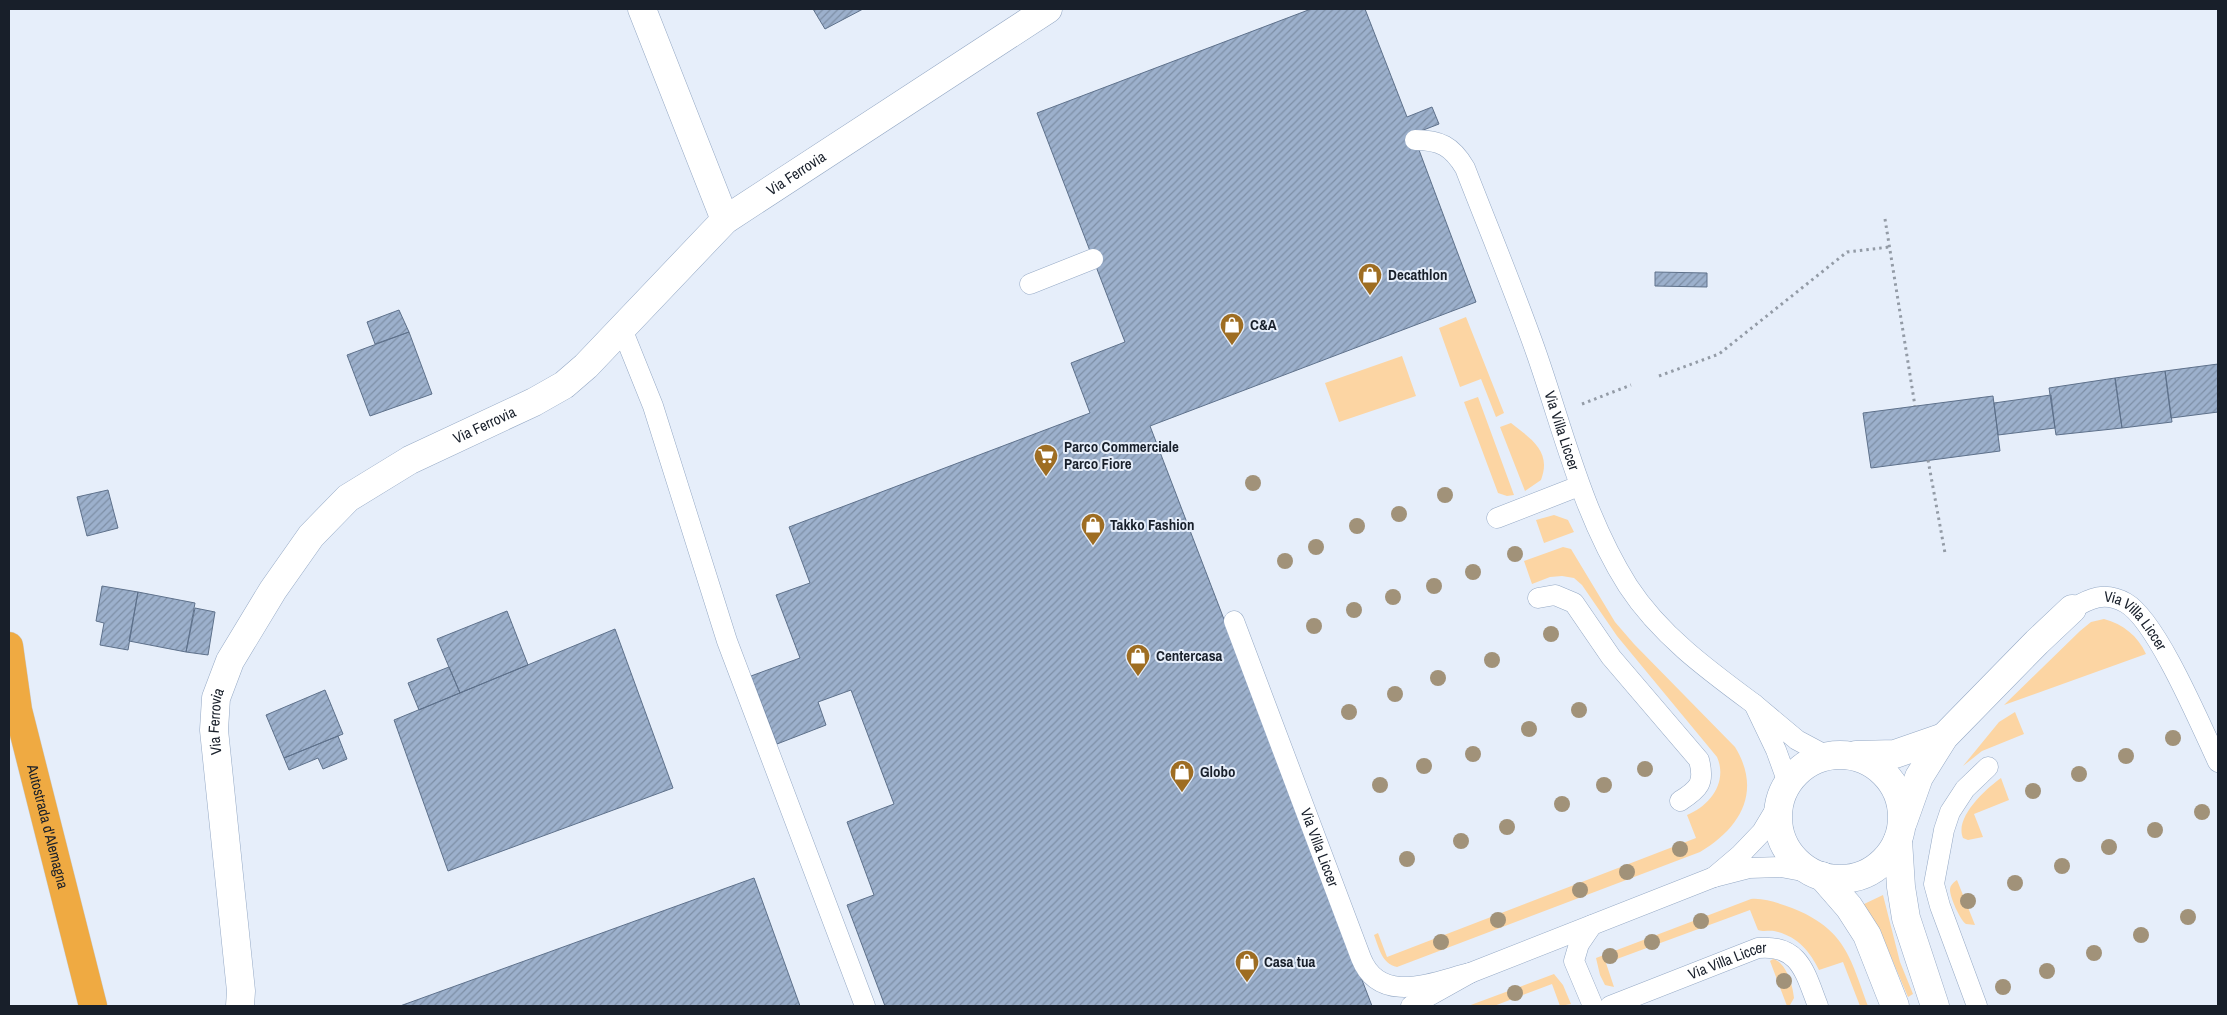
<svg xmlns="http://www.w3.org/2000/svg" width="2227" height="1015" viewBox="0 0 2227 1015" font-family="'Archivo Narrow',sans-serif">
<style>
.grass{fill:#fcd5a3}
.building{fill:url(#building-hatch);stroke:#5e718b}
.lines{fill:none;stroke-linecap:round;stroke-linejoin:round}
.lane-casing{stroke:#95a9c5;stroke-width:21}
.street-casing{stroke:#95a9c5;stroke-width:29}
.highway-casing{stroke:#ccced0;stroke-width:29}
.path{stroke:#939ba6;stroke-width:3;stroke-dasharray:2.5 4;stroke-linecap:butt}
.lane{stroke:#fff;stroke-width:20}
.street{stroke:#fff;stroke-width:28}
.highway{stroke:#efaa42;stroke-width:28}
.tree{fill:#a19279}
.labels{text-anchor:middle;stroke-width:4;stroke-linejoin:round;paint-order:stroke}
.street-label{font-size:15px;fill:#181f2a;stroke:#e6eefa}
.poi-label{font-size:15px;font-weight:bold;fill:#181f2a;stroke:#e6eefa;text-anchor:start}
</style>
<defs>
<pattern id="building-hatch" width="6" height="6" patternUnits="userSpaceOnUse" patternTransform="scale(1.25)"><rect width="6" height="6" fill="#9cb0cc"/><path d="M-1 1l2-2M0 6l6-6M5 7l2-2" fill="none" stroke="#7e8fa6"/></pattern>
</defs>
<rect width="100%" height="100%" fill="#e6eefa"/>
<path class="grass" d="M1466 317 1504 413 1496 417 1481 379 1460 387 1439 328Z
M1402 356 1416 396 1339 422 1325 383Z
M1478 397 1514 495 1507 496 1498 493 1464 402Z
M1511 423C1531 439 1552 451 1541 480L1525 491 1500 427Z
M1554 515 1568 520 1574 532 1544 543 1536 520Z
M1563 547 1571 549 1615 622 1634 644 1735 747C1762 791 1741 828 1700 852L1397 967C1382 964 1379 948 1374 935L1378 933 1387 957 1696 838 1687 815C1710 806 1728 782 1717 757L1617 636 1582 585 1574 578 1562 576 1550 577 1532 584 1524 561Z
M2104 619C2123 624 2138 636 2146 654L2004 705 2080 631 2091 622Z
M2015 712 2024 734 1982 751 1963 766 1999 722Z
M2001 778 2009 800 1974 814 1983 837 1968 840 1963 838C1954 817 1987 788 2001 778Z
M1957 880 1975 925 1966 924C1960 920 1950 897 1950 890 1950 885 1954 882 1957 880Z
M1883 895 1900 962 1913 994 1908 997 1880 931 1862 905Z
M1751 899C1765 898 1778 903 1792 908 1845 929 1850 957 1868 1006H1860L1843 962 1819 970C1810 951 1796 935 1774 931 1769 930 1764 932 1758 930L1750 910 1606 963 1614 987 1605 985 1600 975 1596 958Z
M1773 959C1786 962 1793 986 1794 998L1790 1005 1787 1006 1770 961Z
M1554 974 1563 985 1571 1004 1560 1006 1552 984 1494 1006H1468Z"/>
<path class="building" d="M813 9H863L825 29Z
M1311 9H1365L1407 117 1432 107 1439 124 1413 134 1476 302 1150 426 1372 1006H885L847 905 874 895 847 822 894 804 851 690 818 702 826 725 777 744 751 676 800 658 776 595 810 583 789 527 1090 413 1071 363 1125 342 1037 113Z
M1655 272 1707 273V287L1655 286Z
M399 310 409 332 375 344 367 322Z
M409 332 432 394 370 416 347 355Z
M2218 364V412L2171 418 2165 371Z
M2165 371 2172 422 2122 428 2115 378Z
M2115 378 2122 428 2056 435 2049 388Z
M2051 395 2055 428 1998 435 1994 403Z
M1993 396 2000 451 1871 468 1863 413Z
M108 490 118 528 87 536 77 497Z
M102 586 138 592 128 650 100 645 104 623 96 621Z
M138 592 195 603 186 652 129 641Z
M195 608 215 612 208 655 186 652Z
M507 611 528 665 460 693 437 639Z
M615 629 673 788 448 871 394 720Z
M449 667 460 693 419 710 408 683Z
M325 690 343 734 284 758 266 715Z
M338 736 347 759 323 769 318 758 289 770 284 758Z
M754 878 800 1006H400Z"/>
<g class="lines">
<defs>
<g id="lane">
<path id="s1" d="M1415 140C1440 140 1452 146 1465 168 1489 230 1515 292 1537 355 1564 433 1583 515 1628 586 1660 635 1708 670 1754 704"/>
<path d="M1030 284 1093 259"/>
<path d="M622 329 653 406 727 641 865 1006"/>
<path d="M1497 518 1579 486"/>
<path d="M1538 598 1555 595 1574 603 1611 657 1699 760C1705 783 1699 789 1680 801"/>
<path id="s2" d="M2072 609C2090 598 2105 591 2126 603 2157 621 2201 726 2218 762"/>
<path id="s3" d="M1234 621 1361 958C1380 1006 1433 982 1470 973"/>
<path d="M1788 783 1776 750 1754 704 1797 740 1827 756"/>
<path d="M1780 802 1762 832 1740 855 1714 877 1749 868 1781 867 1813 873"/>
<path d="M1592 925 1579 944 1574 961 1593 1006"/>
<path d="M1411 1006 1470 973 1714 877"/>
<path id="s4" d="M1610 1006 1758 948C1800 944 1805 973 1818 1006"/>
<path d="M1977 1006 1940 906 1934 884 1944 830 1950 812 1965 789 1988 767"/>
</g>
<g id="street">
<path d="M642 9 725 220"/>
<path d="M1856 755 1895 754 1944 737"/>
<circle cx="1840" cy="817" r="62"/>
<path d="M1903 822 1919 777 1944 737 2037 642 2072 609"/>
<path d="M1898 840 1901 887 1906 918 1935 1006"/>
<path d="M1822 876 1849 907 1867 935 1895 1006"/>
<path id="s5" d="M240 1006 241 991 214 730 216 698 230 661 273 590 311 536 348 498 410 460 534 402 564 385 586 366 725 220 1048 9"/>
</g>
<g id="highway">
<path id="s6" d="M9 646 18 710 93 1006"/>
</g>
</defs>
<use href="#lane" class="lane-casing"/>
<use href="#street" class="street-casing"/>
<use href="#highway" class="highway-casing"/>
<path class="path" d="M1885 219 1915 406
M1659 376 1719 354 1847 252 1889 247
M1582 404 1631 385
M1928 460 1945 553"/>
<use href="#lane" class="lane"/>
<use href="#street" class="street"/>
<use href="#highway" class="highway"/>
</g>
<g class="tree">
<circle cx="1253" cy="483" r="8"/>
<circle cx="1445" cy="495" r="8"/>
<circle cx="1399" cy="514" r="8"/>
<circle cx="1357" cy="526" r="8"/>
<circle cx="1316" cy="547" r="8"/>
<circle cx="1515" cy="554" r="8"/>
<circle cx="1285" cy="561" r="8"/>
<circle cx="1473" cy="572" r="8"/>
<circle cx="1434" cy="586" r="8"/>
<circle cx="1393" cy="597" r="8"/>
<circle cx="1354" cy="610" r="8"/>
<circle cx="1314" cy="626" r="8"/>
<circle cx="1551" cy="634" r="8"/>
<circle cx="1492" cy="660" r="8"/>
<circle cx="1438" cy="678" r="8"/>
<circle cx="1395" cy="694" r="8"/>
<circle cx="1579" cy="710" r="8"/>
<circle cx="1349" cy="712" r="8"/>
<circle cx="1529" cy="729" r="8"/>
<circle cx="2173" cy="738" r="8"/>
<circle cx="1473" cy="754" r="8"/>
<circle cx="2126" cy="756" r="8"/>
<circle cx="1424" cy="766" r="8"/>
<circle cx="1645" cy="769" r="8"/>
<circle cx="2079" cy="774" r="8"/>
<circle cx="1380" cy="785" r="8"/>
<circle cx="1604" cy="785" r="8"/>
<circle cx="2033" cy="791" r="8"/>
<circle cx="1562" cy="804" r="8"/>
<circle cx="2202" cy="812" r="8"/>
<circle cx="1507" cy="827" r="8"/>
<circle cx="2155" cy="830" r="8"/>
<circle cx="1461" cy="841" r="8"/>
<circle cx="2109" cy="847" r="8"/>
<circle cx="1680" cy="849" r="8"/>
<circle cx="1407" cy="859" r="8"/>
<circle cx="2062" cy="866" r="8"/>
<circle cx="1627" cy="872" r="8"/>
<circle cx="2015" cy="883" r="8"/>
<circle cx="1580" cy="890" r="8"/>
<circle cx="1968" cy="901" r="8"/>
<circle cx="2188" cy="917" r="8"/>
<circle cx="1498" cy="920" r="8"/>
<circle cx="1701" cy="921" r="8"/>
<circle cx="2141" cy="935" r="8"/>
<circle cx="1441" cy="942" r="8"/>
<circle cx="1652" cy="942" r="8"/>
<circle cx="2094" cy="953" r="8"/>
<circle cx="1610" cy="956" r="8"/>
<circle cx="2047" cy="971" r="8"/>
<circle cx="1784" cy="981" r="8"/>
<circle cx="2003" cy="987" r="8"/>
<circle cx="1515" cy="993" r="8"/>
</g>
<defs>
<symbol id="shop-pin" viewBox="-11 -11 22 30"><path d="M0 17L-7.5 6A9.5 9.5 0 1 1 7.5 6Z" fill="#9e6d22" stroke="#e6eefa"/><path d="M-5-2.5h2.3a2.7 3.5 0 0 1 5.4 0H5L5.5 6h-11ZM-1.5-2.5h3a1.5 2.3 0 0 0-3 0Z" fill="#fff"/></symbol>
<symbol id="supermarket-pin" viewBox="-11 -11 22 30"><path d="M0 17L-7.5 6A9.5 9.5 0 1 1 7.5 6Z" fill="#9e6d22" stroke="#e6eefa"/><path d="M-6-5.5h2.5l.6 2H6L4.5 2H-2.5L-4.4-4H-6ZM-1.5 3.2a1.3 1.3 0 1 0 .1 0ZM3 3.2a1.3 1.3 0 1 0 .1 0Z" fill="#fff"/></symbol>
</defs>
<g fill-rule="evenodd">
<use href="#shop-pin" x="1356" y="261" width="28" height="38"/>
<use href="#shop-pin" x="1218" y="311" width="28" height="38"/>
<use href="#supermarket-pin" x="1032" y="442" width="28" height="38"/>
<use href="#shop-pin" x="1079" y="511" width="28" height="38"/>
<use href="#shop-pin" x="1124" y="642" width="28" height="38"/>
<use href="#shop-pin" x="1168" y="758" width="28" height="38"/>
<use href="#shop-pin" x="1233" y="948" width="28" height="38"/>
</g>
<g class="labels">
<g class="street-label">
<text dy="5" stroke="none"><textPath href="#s5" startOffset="1111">Via Ferrovia</textPath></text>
<text dy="5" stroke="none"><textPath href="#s5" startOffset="706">Via Ferrovia</textPath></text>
<text dy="5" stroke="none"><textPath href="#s1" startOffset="341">Via Villa Liccer</textPath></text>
<text dy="5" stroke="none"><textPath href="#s2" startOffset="76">Via Villa Liccer</textPath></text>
<text dy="5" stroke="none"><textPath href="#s5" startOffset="286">Via Ferrovia</textPath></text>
<text dy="5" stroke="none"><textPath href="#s6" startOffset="185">Autostrada d'Alemagna</textPath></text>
<text dy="5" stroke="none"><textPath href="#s3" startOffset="242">Via Villa Liccer</textPath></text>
<text dy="5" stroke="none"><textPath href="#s4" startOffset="126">Via Villa Liccer</textPath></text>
</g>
<g class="poi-label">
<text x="1388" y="280">Decathlon</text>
<text x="1250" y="330">C&amp;A</text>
<text x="1064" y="452">Parco Commerciale<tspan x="1064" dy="17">Parco Fiore</tspan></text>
<text x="1110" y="530">Takko Fashion</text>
<text x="1156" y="661">Centercasa</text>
<text x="1200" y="777">Globo</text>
<text x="1264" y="967">Casa tua</text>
</g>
</g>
<rect width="2227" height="1015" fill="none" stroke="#181f2a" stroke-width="20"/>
</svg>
